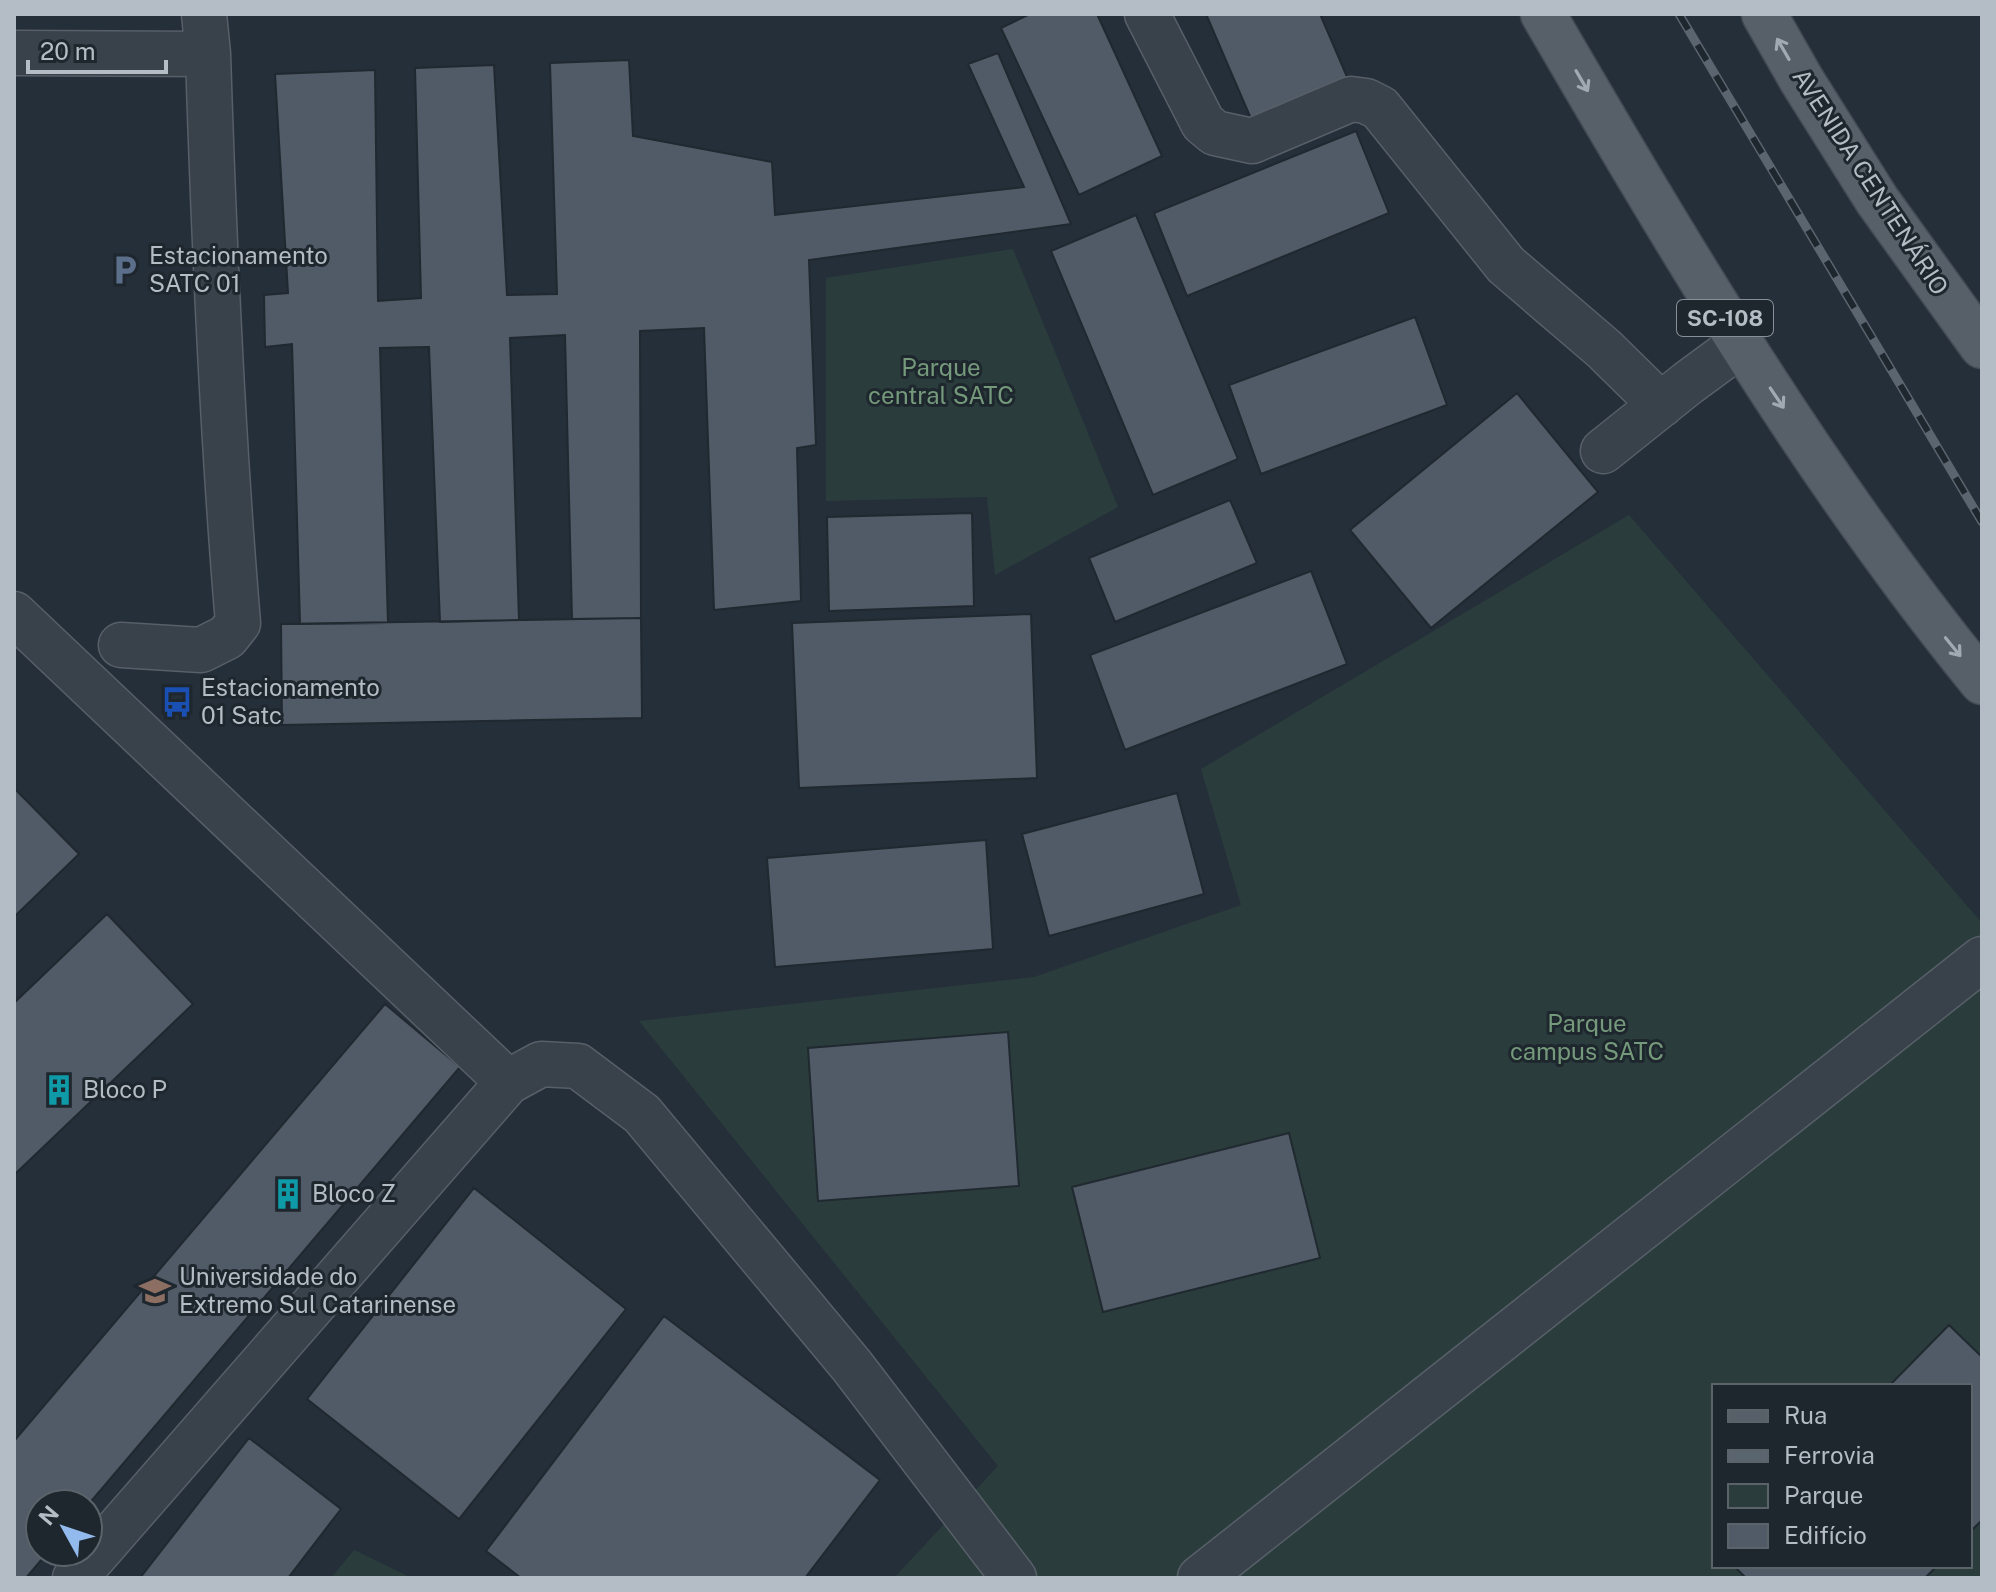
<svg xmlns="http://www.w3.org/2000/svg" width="1996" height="1592" viewBox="0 0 1996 1592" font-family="'Public Sans',sans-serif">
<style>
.green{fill:#2a3d3c;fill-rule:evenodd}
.building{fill:#515b67;stroke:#202830;stroke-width:2}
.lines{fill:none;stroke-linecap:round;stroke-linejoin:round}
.minor-casing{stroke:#575f68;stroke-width:47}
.major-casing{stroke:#424a53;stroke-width:47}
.minor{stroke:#39414a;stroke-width:44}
.major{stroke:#576069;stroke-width:44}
.rail-casing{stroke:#5b6570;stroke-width:9}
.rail{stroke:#1e262e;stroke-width:6;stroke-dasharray:18;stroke-linecap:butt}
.oneway{stroke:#a1aab3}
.labels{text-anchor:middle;stroke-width:6;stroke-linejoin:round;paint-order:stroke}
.shield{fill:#1e262e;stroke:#878f98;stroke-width:2}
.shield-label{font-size:22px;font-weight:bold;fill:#b4bcc5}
.street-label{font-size:24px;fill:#b4bcc5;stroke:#1e262e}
.poi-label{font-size:24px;fill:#b4bcc5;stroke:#1e262e;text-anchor:start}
.park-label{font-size:24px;fill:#75997b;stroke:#1e262e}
</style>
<rect width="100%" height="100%" fill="#252f39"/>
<path class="green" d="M1013 249 1118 507 995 575 987 497 826 501V278Z
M1629 515 1982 923V1578H894L998 1466 639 1021 1034 977 1241 905 1201 769ZM1714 1386H1970V1566H1714Z
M354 1550 412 1578H331Z"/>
<path class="building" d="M1030 14H1097L1162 156 1079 195 1001 28Z
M1206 14H1320L1354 93 1258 135Z
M998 53 1071 224 809 260 816 445 797 448 801 601 714 610 704 328 640 331 641 618 572 619 565 335 510 338 519 620 440 622 429 347 380 348 388 623 300 624 292 344 265 347 264 295 288 293 275 74 375 70 378 301 421 298 415 68 494 65 507 295 557 294 550 63 629 60 633 136 772 162 775 215 1024 187 968 64Z
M1356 131 1389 213 1187 296 1154 213Z
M1136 215 1238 459 1153 495 1051 251Z
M1415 317 1447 405 1261 474 1229 385Z
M1517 393 1598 492 1431 628 1350 530Z
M1230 500 1257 563 1115 622 1089 558Z
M972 513 974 606 829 611 827 517Z
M1311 571 1347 664 1125 750 1090 655Z
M1031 614 1037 778 799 788 792 623Z
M641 618 642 718 282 725 281 624Z
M14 788 79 854 14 917Z
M1177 793 1204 894 1049 936 1022 834Z
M986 840 993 949 775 967 767 858Z
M107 914 193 1004 14 1175V1003Z
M385 1004 460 1067 88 1505 40 1504V1552H48L26 1578H14V1441Z
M1008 1032 1019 1186 818 1201 808 1048Z
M1289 1133 1320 1258 1103 1312 1072 1187Z
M474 1188 626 1309 459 1519 307 1399Z
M664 1316 880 1480 805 1578H521L486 1551Z
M1949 1325 1982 1357V1520L1970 1532V1386H1889Z
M249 1438 341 1509 288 1578H140Z
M1734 1566H1937L1925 1578H1746Z"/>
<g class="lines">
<defs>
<path id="minor" d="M204 14 208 54
M1147 14 1203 123 1215 133 1252 141 1351 99 1366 101 1380 108 1506 265 1604 349 1661 405
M14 53 208 54C214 244 222 434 238 623L227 637 201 650 121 645
M1603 451 1688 383 1741 344
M14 614 508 1082
M75 1578 508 1082 541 1064 578 1066 642 1114 852 1366 1014 1578
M1200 1578 1982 959"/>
<path id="major" d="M1543 14C1677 244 1813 475 1982 682
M1764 14 1801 79 1877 200 1982 346"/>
</defs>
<use href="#minor" class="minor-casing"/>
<use href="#major" class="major-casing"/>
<use href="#minor" class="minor"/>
<use href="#major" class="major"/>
<defs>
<path id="rail" d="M1679 14 1982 522"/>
</defs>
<use href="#rail" class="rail-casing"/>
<use href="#rail" class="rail"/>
</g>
<defs><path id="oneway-shaft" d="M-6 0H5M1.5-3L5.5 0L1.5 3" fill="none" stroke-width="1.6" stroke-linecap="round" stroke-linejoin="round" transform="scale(2)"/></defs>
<g class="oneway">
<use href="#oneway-shaft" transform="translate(1783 49) rotate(-120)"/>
<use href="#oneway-shaft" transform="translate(1582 81) rotate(60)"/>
<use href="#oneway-shaft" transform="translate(1777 398) rotate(56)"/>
<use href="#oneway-shaft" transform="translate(1953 647) rotate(51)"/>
</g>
<defs>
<symbol id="parking-bare" viewBox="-9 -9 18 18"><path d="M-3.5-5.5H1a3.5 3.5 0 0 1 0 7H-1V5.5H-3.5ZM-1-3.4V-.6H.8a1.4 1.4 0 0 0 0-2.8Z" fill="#5c6f8a" stroke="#1e262e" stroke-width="2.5" paint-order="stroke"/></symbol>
<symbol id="bus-bare" viewBox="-9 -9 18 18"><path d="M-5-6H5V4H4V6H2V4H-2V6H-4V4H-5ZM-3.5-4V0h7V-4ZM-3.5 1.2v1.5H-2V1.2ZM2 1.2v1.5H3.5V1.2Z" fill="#1a4fb4" stroke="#1e262e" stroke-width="2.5" paint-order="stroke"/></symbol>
<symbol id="building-bare" viewBox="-9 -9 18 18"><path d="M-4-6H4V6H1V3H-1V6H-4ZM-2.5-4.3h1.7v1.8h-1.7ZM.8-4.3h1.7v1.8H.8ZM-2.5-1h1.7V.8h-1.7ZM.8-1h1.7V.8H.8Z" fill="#0f9aa8" stroke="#1e262e" stroke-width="2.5" paint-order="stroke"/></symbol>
<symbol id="university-bare" viewBox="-9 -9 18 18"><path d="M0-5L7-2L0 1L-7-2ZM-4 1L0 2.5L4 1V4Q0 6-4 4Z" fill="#8d6e63" stroke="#1e262e" stroke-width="2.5" paint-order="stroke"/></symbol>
</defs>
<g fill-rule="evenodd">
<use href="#parking-bare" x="103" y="248" width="44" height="44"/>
<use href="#bus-bare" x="155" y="680" width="44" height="44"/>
<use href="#building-bare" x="37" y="1068" width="44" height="44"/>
<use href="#building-bare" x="266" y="1172" width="44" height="44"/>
<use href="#university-bare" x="133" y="1269" width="44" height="44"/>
</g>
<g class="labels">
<rect class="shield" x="1677" y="300" width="96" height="36" rx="6"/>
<g class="shield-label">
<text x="1725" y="326">SC-108</text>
</g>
<g class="street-label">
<text transform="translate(1870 182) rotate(57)" y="8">AVENIDA CENTENÁRIO</text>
</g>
<g class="poi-label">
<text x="149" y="264">Estacionamento<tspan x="149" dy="28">SATC 01</tspan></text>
<text x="201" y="696">Estacionamento<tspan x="201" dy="28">01 Satc</tspan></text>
<text x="83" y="1098">Bloco P</text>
<text x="312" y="1202">Bloco Z</text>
<text x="179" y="1285">Universidade do<tspan x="179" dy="28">Extremo Sul Catarinense</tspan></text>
</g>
<g class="park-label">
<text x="941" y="376">Parque<tspan x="941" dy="28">central SATC</tspan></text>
<text x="1587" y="1032">Parque<tspan x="1587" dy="28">campus SATC</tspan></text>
</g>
</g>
<rect width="1996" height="1592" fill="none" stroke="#b4bcc5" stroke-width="32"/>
<rect x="1712" y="1384" width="260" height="184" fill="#1e262e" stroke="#5a626a" stroke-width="2"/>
<rect x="1728" y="1410" width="40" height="12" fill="#576069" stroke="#5a626a" stroke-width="2"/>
<text x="1784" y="1424" font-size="24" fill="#b4bcc5">Rua</text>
<rect x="1728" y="1450" width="40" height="12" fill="#5b6570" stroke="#5a626a" stroke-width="2"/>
<text x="1784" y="1464" font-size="24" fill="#b4bcc5">Ferrovia</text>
<rect x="1728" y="1484" width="40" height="24" fill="#2a3d3c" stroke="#5a626a" stroke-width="2"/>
<text x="1784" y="1504" font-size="24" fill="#b4bcc5">Parque</text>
<rect x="1728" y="1524" width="40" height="24" fill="#515b67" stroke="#5a626a" stroke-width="2"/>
<text x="1784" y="1544" font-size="24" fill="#b4bcc5">Edifício</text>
<g transform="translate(64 1528) rotate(310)"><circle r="38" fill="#1e262e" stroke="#5a626a" stroke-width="2"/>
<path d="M0-6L14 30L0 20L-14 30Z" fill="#92baec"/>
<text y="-12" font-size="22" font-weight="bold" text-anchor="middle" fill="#b4bcc5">N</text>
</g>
<path d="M28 60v12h138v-12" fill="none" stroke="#b4bcc5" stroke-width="4"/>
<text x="40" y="60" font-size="24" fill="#b4bcc5" stroke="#1e262e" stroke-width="6" paint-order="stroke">20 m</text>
</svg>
